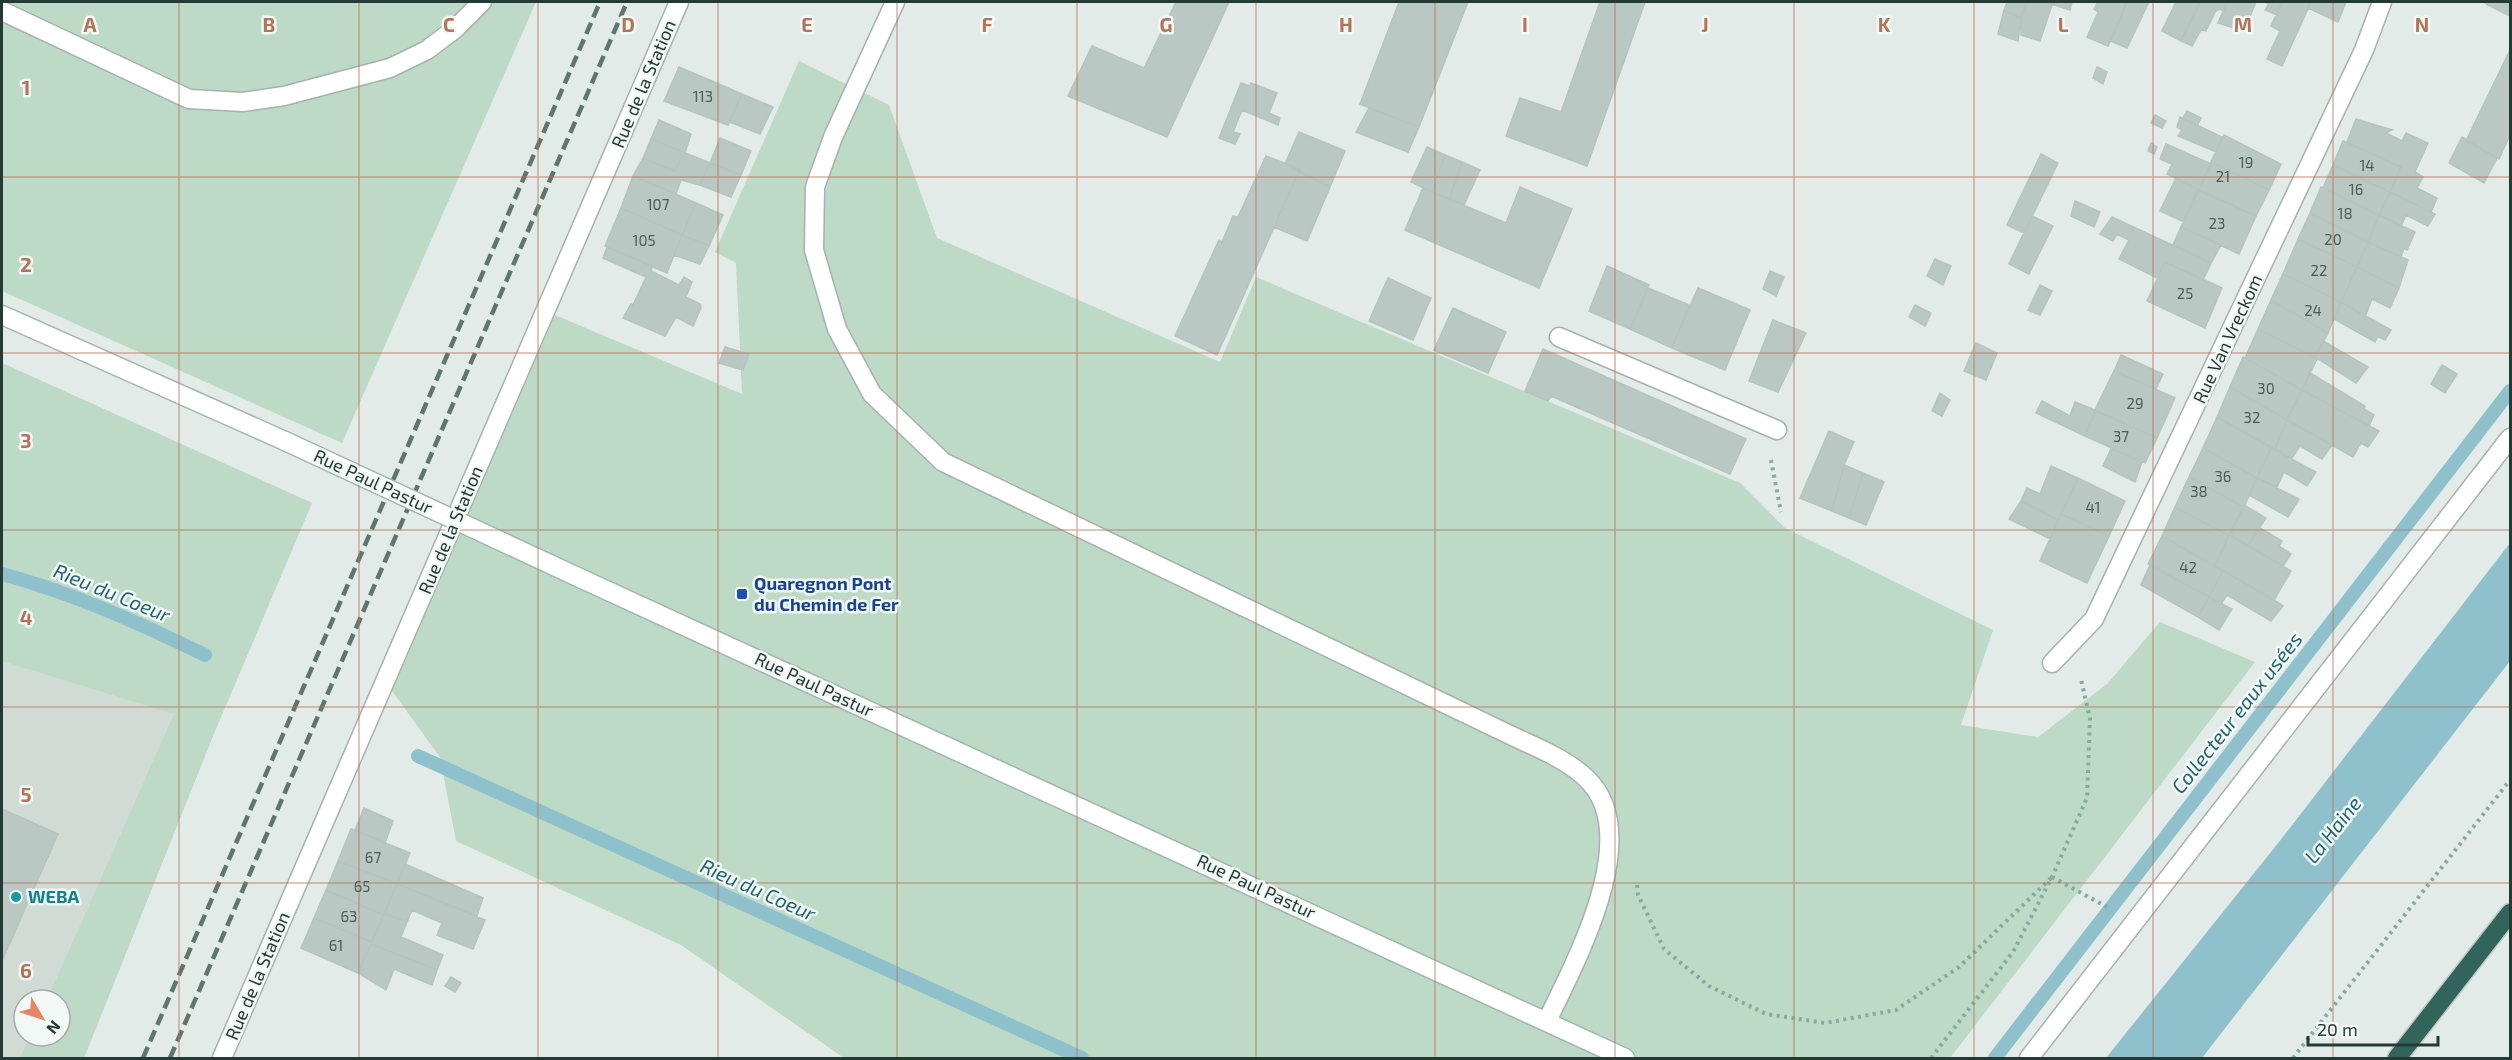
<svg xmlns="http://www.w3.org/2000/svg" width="2512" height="1060" viewBox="0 0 2512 1060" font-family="'Exo 2',sans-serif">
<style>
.built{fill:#d0dbd6;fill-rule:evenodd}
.green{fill:#bcdac5}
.water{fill:#8ec1cc}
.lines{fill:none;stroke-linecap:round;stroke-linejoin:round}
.stream{stroke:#8ec1cc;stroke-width:14}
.building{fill:#bac8c3;stroke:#b5c4be;stroke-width:1.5}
.lane-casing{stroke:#a5b2ae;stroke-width:21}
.street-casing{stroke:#a5b2ae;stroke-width:21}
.secondary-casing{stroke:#a1b6af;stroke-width:21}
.highway-casing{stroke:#c1c8c6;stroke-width:21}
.path{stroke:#84aca0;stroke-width:4;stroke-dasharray:3 4.5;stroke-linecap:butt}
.lane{stroke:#fff;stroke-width:18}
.street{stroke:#fff;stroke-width:18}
.secondary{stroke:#fff;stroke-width:18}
.highway{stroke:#31645b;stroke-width:18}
.rail{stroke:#5e7670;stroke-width:4.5;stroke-dasharray:12 6;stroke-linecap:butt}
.secondary-bridge-casing{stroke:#a1b6af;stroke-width:21;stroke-linecap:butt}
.secondary-bridge{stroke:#fff;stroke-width:18}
.grid{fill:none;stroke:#b67358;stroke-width:1.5;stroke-opacity:0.55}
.transit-dot{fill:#1a4fb4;stroke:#f2f8f5;stroke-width:2}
.culture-dot{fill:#0f9aa8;stroke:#f2f8f5;stroke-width:2}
.labels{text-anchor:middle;stroke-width:5;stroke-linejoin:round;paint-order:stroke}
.number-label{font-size:15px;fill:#495e58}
.street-label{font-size:18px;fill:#233a35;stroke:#f2f8f5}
.transit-label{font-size:18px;font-weight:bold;fill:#164399;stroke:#f2f8f5;text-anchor:start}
.culture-label{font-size:18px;font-weight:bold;fill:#0d838f;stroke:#f2f8f5;text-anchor:start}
.water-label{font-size:20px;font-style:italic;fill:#226372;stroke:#f2f8f5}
.grid-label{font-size:20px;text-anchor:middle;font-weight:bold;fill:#b67358;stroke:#f2f8f5;stroke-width:5;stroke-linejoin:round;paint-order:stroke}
</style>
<rect width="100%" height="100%" fill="#e2ebe7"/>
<path class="built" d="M2 363 312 503 215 731 84 1058H2ZM24 1000H60V1036H24Z"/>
<path class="green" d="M2 2H536L342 443 2 291Z
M799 61 889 105 937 238 1220 362 1256 277 1740 483 1785 528 1993 630 1961 725 2038 737 2107 684 2160 622 2255 662 1950 1058H844L681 945 456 841 440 757 392 691 555 315 742 394 736 263 715 252Z
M2 363 312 503 215 731 84 1058H20L30 1036H60V1000H47L174 714 2 661Z"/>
<path class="water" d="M2510 543V661L2202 1058H2106L2279 842Z"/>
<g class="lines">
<path class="stream" d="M2 574C73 593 139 623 205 655
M418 756 1082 1058
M1995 1058 2510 391"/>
</g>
<path class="building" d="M1176 2H1229L1167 137 1068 96 1092 46 1144 68Z
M1399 2H1468L1419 127 1360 104Z
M1600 2H1645L1587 166 1506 136 1520 98 1561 112Z
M2007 2H2027L2021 18 2004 10Z
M2027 2H2045L2052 5 2040 41 2021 35V18Z
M2045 2H2072L2070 10Z
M2098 2H2127L2108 46 2087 37 2098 12 2094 9Z
M2127 2H2149L2127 48 2111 41Z
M2176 2H2200L2181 41 2162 31Z
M2200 2H2227L2224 11 2219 9 2215 12 2206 31 2201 30 2192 46 2181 41Z
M2227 2H2256L2244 31 2218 23Z
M2264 2H2282L2277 15 2265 10 2269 4Z
M2282 2H2311L2282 66 2267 59 2280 31 2271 26Z
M2311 2H2346L2338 22 2308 8Z
M2484 2H2510V16L2488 5Z
M2004 10 2021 18 2018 41 1998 34Z
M2510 50V135L2499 159 2466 141Z
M679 67 742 94 728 125 664 101Z
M2097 67 2107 72 2103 84 2093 78Z
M1241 83 1250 86 1251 83 1277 93 1269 113 1280 118 1278 125 1242 110 1233 132 1240 134 1235 144 1219 138Z
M742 94 773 107 760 134 730 122Z
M1369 108 1419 127 1408 152 1356 132Z
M2187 111 2201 118 2197 126 2183 118Z
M2155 115 2166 121 2162 128 2151 123Z
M2180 117 2222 137 2216 152 2178 136 2182 130 2177 127Z
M2356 119 2392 130 2386 133 2402 141 2406 133 2428 143 2415 172 2423 177 2417 188 2437 198 2431 212 2390 192 2401 167 2347 142Z
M659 120 691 134 685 153 651 139Z
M1299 132 1345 151 1330 187 1285 164Z
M2224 135 2281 164 2269 190 2211 162Z
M2462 137 2497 158 2484 183 2449 163Z
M720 138 751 151 741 175 710 163Z
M651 139 685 153 674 171 643 158Z
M2343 141 2401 167 2390 192 2333 165Z
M2151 143 2157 147 2154 154 2148 151Z
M2166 144 2211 164 2199 190 2167 174 2172 164 2160 159Z
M1427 147 1445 155 1432 192 1411 182Z
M685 153 710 163 700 185 681 180 676 194 633 176 643 158 674 171Z
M2041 154 2058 163 2024 233 2007 225Z
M1445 155 1462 162 1449 199 1432 192Z
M1266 156 1300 169 1217 355 1175 336 1219 240 1222 242 1233 216 1238 217Z
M1462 162 1480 170 1464 205 1449 199Z
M2211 162 2269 190 2256 216 2199 190Z
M710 163 741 175 731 197 700 185Z
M2333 165 2390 192 2379 215 2323 188Z
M1299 171 1330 187 1307 241 1274 227Z
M633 176 696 203 682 235 621 208Z
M2176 178 2199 190 2184 222 2160 211Z
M1520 187 1572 209 1539 288 1405 230 1423 188 1506 223Z
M2321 187 2379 215 2368 242 2310 213Z
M2197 190 2256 216 2239 254 2181 227Z
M2390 192 2435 214 2428 226 2406 215 2401 226 2379 215Z
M2075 201 2100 212 2094 227 2071 216Z
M696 203 723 215 709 246 682 235Z
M621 208 682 235 667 273 605 246Z
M2310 213 2368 242 2357 267 2298 239Z
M2379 215 2415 232 2407 250 2404 248 2401 257 2368 242Z
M2032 216 2053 226 2029 274 2009 264Z
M2112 217 2211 263 2203 280 2165 262 2157 278 2119 259 2129 240 2117 234 2113 241 2100 234Z
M2181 227 2221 245 2211 263 2173 245Z
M682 235 709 246 700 264 674 255Z
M2298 239 2357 267 2341 302 2283 274Z
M2368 242 2408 260 2399 288 2357 267Z
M607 247 652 266 651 271 679 285 684 277 692 282 686 297 700 304 701 308 693 326 676 317 665 336 623 318 631 304 633 305 646 277 603 258Z
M1935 259 1951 266 1943 285 1927 276Z
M2165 262 2222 288 2205 328 2147 301Z
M1607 266 1649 285 1630 329 1589 311Z
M2357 267 2399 288 2390 308 2372 299 2365 317 2341 302Z
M1770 271 1784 277 1776 296 1763 289Z
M2283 274 2341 302 2328 333 2271 300Z
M1388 278 1431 298 1413 340 1369 321Z
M2040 285 2052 291 2040 315 2028 310Z
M1648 288 1689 305 1672 348 1630 329Z
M1698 288 1750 310 1725 370 1672 348Z
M2271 300 2328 333 2315 357 2258 329Z
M2341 302 2391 330 2385 340 2378 336 2375 342 2334 319Z
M1915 305 1931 313 1925 326 1909 317Z
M1453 308 1506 332 1488 373 1434 350Z
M1773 320 1806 333 1778 392 1749 381Z
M2258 329 2317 359 2302 390 2245 358Z
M2323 341 2368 367 2356 383 2315 357Z
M1976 343 1997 353 1986 380 1964 371Z
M725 347 749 354 743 370 719 363Z
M1543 349 1746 439 1730 474 1551 396 1548 401 1525 391Z
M2121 355 2163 374 2156 389 2114 371Z
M2243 357 2302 390 2287 420 2230 387Z
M2442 365 2457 374 2445 393 2431 384Z
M2114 371 2175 398 2157 438 2095 410Z
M2310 373 2365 406 2364 409 2374 415 2369 426 2302 390Z
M2230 387 2287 420 2275 449 2217 417Z
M2302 390 2379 431 2368 447 2361 443 2353 457 2287 420Z
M1940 393 1950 400 1942 416 1932 411Z
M2042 401 2070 416 2075 402 2095 410 2085 436 2036 413Z
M2096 411 2157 438 2145 463 2085 436Z
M2217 417 2271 448 2257 478 2203 448Z
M2287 420 2332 445 2322 459 2300 446 2292 458 2275 449Z
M1829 431 1854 442 1844 465 1832 511 1800 498Z
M2203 448 2257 478 2244 507 2189 477Z
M2271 448 2316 472 2307 486 2284 472 2277 487 2257 478Z
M2111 449 2142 462 2135 482 2103 466Z
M1844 465 1863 473 1849 518 1832 511Z
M2051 466 2078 478 2058 520 2021 501 2027 488 2040 494Z
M1863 473 1884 482 1866 525 1849 518Z
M2189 477 2244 507 2229 536 2175 507Z
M2078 478 2125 501 2109 536 2061 514Z
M2257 478 2299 499 2288 517 2249 495Z
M2021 501 2058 520 2050 539 2009 519Z
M2244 505 2266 518 2248 545 2229 535Z
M2175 507 2229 536 2215 566 2162 536Z
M2061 514 2109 536 2087 583 2040 561Z
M2260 528 2282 541 2279 546 2291 554 2283 566 2248 545Z
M2229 535 2291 571 2274 600 2215 566Z
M2162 536 2223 571 2209 597 2148 564Z
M2150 565 2209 597 2198 617 2141 585Z
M2215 566 2274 600 2283 606 2271 621 2227 595 2221 604 2209 597 2223 571Z
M2209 597 2232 609 2219 630 2198 617Z
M364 808 393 821 385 843 355 830Z
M2 809 58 834 2 961Z
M351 829 410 853 397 884 338 861Z
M338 861 397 884 384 915 326 890Z
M405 864 483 898 477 916 397 884Z
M397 884 485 920 473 949 437 935 442 923 412 910 407 922 384 913Z
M326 890 384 915 372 942 314 918Z
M384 913 407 922 401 937 443 955 437 970 371 944Z
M314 918 372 942 358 973 301 948Z
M371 944 437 970 432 985 394 969 386 990 358 973Z
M451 977 461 983 455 992 445 986Z"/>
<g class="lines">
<defs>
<path id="lane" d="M1559 337 1777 430
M2029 1058 2510 438"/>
<path id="street" d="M895 2 833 137 815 187 814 250 837 329 872 394 943 462 1506 733C1532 746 1564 757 1586 778 1646 834 1575 962 1547 1021
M2 11 189 99 243 102 284 96 390 68 427 50 456 28 482 2
M2052 663 2094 619 2364 50 2382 2
M222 1058 679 2"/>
<path id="secondary" d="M2 315 285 441
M582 579 1625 1058"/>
<path id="highway" d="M2397 1058 2510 913"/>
</defs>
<use href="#lane" class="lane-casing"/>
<use href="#street" class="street-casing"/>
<use href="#secondary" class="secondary-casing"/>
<use href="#highway" class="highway-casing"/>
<path class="path" d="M1771 460 1781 512
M2052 877 2107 907
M1637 885 1638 895 1664 949 1709 986 1766 1014 1825 1023 1896 1010 1959 967 2052 877
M1931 1058 2013 952 2052 877 2087 798 2090 719 2081 679
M2293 1058 2510 780"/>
<use href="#lane" class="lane"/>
<use href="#street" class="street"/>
<use href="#secondary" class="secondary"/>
<use href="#highway" class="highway"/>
<path class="rail" d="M143 1058 600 2
M170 1058 627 2"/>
<defs>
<path id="secondary-bridge" d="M285 441 582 579"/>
</defs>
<use href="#secondary-bridge" class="secondary-bridge-casing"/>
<use href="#secondary-bridge" class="secondary-bridge"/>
</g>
<path class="grid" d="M179 2V1058M359 2V1058M538 2V1058M718 2V1058M897 2V1058M1077 2V1058M1256 2V1058M1435 2V1058M1615 2V1058M1794 2V1058M1974 2V1058M2153 2V1058M2333 2V1058M2 177H2510M2 353H2510M2 530H2510M2 707H2510M2 883H2510"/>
<rect class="transit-dot" x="736" y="588" width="12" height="12" rx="3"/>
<circle class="culture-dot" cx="16" cy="897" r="6"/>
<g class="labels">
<g class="number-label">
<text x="703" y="102">113</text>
<text x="2246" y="168">19</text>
<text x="2367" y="171">14</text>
<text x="2223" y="182">21</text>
<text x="2356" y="195">16</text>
<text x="658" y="210">107</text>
<text x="2345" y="219">18</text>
<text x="2217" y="229">23</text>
<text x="2333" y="245">20</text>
<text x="644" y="246">105</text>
<text x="2319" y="276">22</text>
<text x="2185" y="299">25</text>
<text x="2313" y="316">24</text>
<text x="2266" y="394">30</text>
<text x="2135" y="409">29</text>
<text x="2252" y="423">32</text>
<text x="2121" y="442">37</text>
<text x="2223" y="482">36</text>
<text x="2199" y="497">38</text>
<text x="2093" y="513">41</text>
<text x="2188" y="573">42</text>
<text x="373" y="863">67</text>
<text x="362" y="892">65</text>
<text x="349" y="922">63</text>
<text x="336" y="951">61</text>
</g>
<g class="street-label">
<text transform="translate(644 84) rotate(-67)" y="6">Rue de la Station</text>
<text transform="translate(2228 339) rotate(-65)" y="6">Rue Van Vreckom</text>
<text transform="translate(373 482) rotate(25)" y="6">Rue Paul Pastur</text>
<text transform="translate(451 530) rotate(-67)" y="6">Rue de la Station</text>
<text transform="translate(814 685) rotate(25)" y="6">Rue Paul Pastur</text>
<text transform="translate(1256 887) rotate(25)" y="6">Rue Paul Pastur</text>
<text transform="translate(258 976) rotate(-67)" y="6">Rue de la Station</text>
</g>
<g class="transit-label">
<text x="754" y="590">Quaregnon Pont<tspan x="754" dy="21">du Chemin de Fer</tspan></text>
</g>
<g class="culture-label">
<text x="28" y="903">WEBA</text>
</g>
<g class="water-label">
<text transform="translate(112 593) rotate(22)" y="7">Rieu du Coeur</text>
<text transform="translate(2237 713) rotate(-52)" y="7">Collecteur eaux usées</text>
<text transform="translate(2333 830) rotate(-52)" y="7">La Haine</text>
<text transform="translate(758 890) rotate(24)" y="7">Rieu du Coeur</text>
</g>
</g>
<g class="grid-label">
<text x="90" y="32">A</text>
<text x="269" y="32">B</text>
<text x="449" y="32">C</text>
<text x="628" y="32">D</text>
<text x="807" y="32">E</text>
<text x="987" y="32">F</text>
<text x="1166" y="32">G</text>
<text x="1346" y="32">H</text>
<text x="1525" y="32">I</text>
<text x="1705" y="32">J</text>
<text x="1884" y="32">K</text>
<text x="2063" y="32">L</text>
<text x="2243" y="32">M</text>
<text x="2422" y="32">N</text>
<text x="26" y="95">1</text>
<text x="26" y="272">2</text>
<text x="26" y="448">3</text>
<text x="26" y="625">4</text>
<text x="26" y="802">5</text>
<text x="26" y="978">6</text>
</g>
<rect width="2512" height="1060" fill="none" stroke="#233a35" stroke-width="6"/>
<g transform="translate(42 1018) rotate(129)"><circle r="28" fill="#f2f8f5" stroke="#9faca8" stroke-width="1.5"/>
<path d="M0-4.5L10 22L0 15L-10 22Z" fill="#e78663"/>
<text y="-9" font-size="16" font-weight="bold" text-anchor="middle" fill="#233a35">N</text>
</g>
<path d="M2308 1036v9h130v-9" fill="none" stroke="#233a35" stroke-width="3"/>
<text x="2317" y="1036" font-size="18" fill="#233a35" stroke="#f2f8f5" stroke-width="4.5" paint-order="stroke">20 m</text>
</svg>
